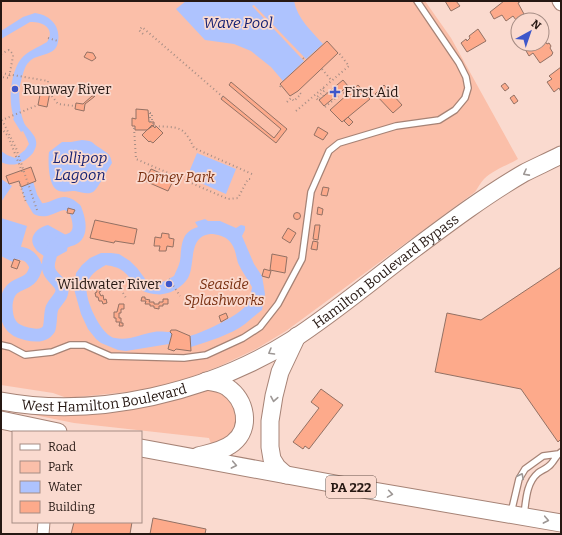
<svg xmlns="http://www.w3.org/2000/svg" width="562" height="535" viewBox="0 0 562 535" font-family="Bitter,serif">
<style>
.green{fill:#fbbfa9}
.water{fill:#aec3fe}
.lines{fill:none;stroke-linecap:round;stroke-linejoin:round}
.canal{stroke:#aec3fe;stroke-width:13}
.building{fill:#fdaa8b;stroke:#937164}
.service-casing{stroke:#a68376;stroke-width:8}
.minor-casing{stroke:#a68376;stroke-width:13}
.tertiary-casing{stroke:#a68376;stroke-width:15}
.primary-casing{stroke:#a68376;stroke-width:19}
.path{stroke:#a78e85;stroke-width:2;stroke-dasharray:1 3;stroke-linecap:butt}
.service{stroke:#fff;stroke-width:5.5}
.minor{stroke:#fff;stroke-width:11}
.tertiary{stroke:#fff;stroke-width:13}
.primary{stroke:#fff;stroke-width:17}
.oneway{stroke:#9d9795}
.poi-dot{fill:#3e57ca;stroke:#fadacf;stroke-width:1.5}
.labels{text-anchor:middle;stroke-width:3.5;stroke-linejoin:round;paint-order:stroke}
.shield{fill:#fadacf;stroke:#66524b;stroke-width:1}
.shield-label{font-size:13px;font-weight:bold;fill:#261813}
.poi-label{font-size:14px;fill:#261813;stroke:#fadacf;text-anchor:start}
.park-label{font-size:14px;font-style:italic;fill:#793011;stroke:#fadacf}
.street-label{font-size:14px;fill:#261813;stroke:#fadacf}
.water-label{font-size:15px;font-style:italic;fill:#162273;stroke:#fadacf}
</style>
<rect width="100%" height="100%" fill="#fadacf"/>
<path class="green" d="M1 1H425L451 38 518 159C508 165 493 170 484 179 480 183 478 188 475 192L286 331 256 349 220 366 191 377 157 387 138 391 67 398 53 393 1 385Z
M199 388 225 391 239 413 233 435 219 443 211 444 209 438 74 423 10 410Z"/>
<path class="water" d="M186 1H294C297 18 312 32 323 44L306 59 254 5 252 6 304 61 283 81 271 67 251 51 234 44 205 40 176 9Z
M35 13C50 15 61 26 58 42 56 57 36 53 29 62 24 66 22 78 20 85 18 95 20 118 26 126 30 131 35 135 36 141 37 146 35 149 33 153 24 163 14 168 1 162V151L7 155 15 158 25 150 29 144 27 139 23 131 21 132 13 119 14 118C8 102 10 73 21 59 27 51 39 47 47 42 56 28 42 21 30 22L1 39V31L23 17Z
M82 140C95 141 91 143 100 148 108 154 110 153 112 163 107 170 98 189 93 192 87 195 82 192 75 191 70 191 61 193 57 190 48 185 48 160 49 152L62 142H71Z
M197 153 236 169 226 194 187 177Z
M1 179 12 186 1 202Z
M1 218 27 226 17 260 14 259 13 262 1 256Z
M205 219 208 221H220L236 228 241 225 245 226V230L242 236 254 264 262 276 265 294 262 310C257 314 251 319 245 324 230 335 209 341 191 347L190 336C204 332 241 315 248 303 251 298 251 292 252 287 248 279 242 272 238 263 236 257 236 250 231 243 227 237 220 235 213 234 187 234 196 264 188 278 183 286 173 293 163 294 160 295 157 294 154 294 136 292 135 281 123 271 118 267 111 266 106 265 97 270 90 274 87 284 83 297 101 336 115 338 129 341 141 334 154 332 159 331 165 332 170 332L172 334 169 344 126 351 118 350 101 343 96 339 88 329 81 314 74 289 76 273 82 265 90 258 101 253H111L119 254 130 261 137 268 146 280 153 285 165 281 174 276C176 271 179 266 180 261 182 247 180 232 198 227L195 222Z
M48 225 66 235 68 244 67 251 56 257H45C42 254 37 252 35 248 27 237 38 227 48 225Z"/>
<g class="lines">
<path class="canal" d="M8 251C22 253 31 253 36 267 30 292 9 276 6 305 6 311 7 320 11 325 16 333 37 338 45 333 47 332 48 330 49 329 51 322 50 314 52 308 55 301 63 297 62 289 60 278 43 277 50 257 51 252 54 247 58 244 61 242 65 242 69 240 84 236 79 219 75 209 73 207 70 205 67 204 59 201 49 213 38 209L31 197 27 184"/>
</g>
<path class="building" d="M445 1H456L460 6 451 11Z
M504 1H521L518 3 524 14 516 20 513 16 506 21 502 15 494 19 490 12Z
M478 29 486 41 467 52 461 43 466 39 467 41 470 38 469 36Z
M542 37 547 44 549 43 551 46 550 48 553 53 552 54V55L540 63 533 53 529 56 525 49 532 44H542Z
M327 41 338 53 298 91 290 96 280 84Z
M87 52 93 53 96 58 92 61 84 57Z
M561 67V92L559 88 554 92 547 82 552 79 549 76Z
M343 80 348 86 324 106 319 100Z
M231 82 287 129 276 143 221 99 223 96 274 138 281 129 229 85Z
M505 83 509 88 505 91 501 86Z
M358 85 370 99 342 122 330 110Z
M384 85 402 105 393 113 375 94Z
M41 90 50 92 47 107 38 105Z
M514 95 518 101 514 104 510 98Z
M92 96H95L94 97 85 104 84 111 75 109 76 103 83 104Z
M136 109 148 110 149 122H154V125L147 130H135V126H132V118L136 119Z
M348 117 353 122 349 126 344 121Z
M152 125 155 128 156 126 163 133 153 143 150 141 149 142 142 135Z
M318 127 328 133 323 140 314 135Z
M31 167 36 181 21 187 19 181 9 184 6 176Z
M151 169 174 179 168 191 145 181Z
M323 187 329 188 327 196 321 195Z
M318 207 323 209 322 215 317 214Z
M68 208 75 210 73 214 67 213Z
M293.5 216a3.5 3.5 0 1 1 7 0a3.5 3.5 0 1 1-7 0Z
M95 220 137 229 134 244 115 241 114 243 90 238Z
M315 225H320L318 240 313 239Z
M288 228 296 233 290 243 282 238Z
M162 233 169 234V238L174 239 173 247 167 246 166 251H159L160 246H154L155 237 161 238Z
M313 241 318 242 317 250 311 249Z
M272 254 287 257 285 273 270 270Z
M14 259 20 261 17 269 11 267Z
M561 267V439L558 442 521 389 435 372 447 313 481 320Z
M264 269 271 271 269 278 262 276Z
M100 287 101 291 99 292 101 296 103 295 104 300 106 299 107 303 103 304 102 301H99L98 297H96L95 293 97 292 96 288Z
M142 297H145V299L150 300 149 302H154V304H159V302H163V299H168V304H163V306H159V309L154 308V306H150V304H145L146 301H141Z
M119 304H124V309H121V313H119V318H121V323H123V326H119L120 322H116V318H114V312H117Z
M226 313 228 318 221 322 219 316Z
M171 330H176L190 336 191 351 176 349 174 351 168 349 172 334 170 332Z
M321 389 343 405 309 449 305 446 303 449 293 442 319 408 311 402Z
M153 518 206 529 205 534H150Z
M74 522H132L130 534H71Z"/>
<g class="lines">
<defs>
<path id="service" d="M1 345 10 347 25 355 52 352 70 345H85L110 356 184 358 206 355 243 338 260 327 278 304 302 259 311 192 329 151 339 143 396 126 439 120 455 110 465 98 468 88 466 77 459 63 417 1
M511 513 519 479 525 469 543 456 558 454
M524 515C526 501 526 483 538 473 542 470 548 468 551 464 555 460 556 455 561 452"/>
<path id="minor" d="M43 534 44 522"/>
<path id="tertiary" d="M559 1 561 4"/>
<g id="primary">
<path id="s1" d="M1 401C98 419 210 392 292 340 335 312 374 279 414 249 450 222 486 195 524 173 536 167 549 161 561 155"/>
<path d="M1 420 58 432"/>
<path d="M141 448 368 490 561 523"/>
<path d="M198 456C210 453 223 451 233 443 252 428 246 400 227 387 221 383 213 382 206 381"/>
<path d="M286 475 277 467 272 459 270 447V421L274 396 280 372 297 336"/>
</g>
</defs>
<use href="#service" class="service-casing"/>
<use href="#minor" class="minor-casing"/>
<use href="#tertiary" class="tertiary-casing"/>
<use href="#primary" class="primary-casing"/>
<path class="path" d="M143 34 139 30 142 27 223 97
M48 38 58 41
M1 54 9 50 13 54V56L9 78 1 77
M303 58 305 60
M322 69 332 81
M1 73 48 81V91L58 104 75 106
M280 87 281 85
M323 88 325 90 316 98 318 100 327 93
M287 102 291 98 294 101 301 94 298 91
M325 107 343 92 346 95
M296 111 349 66 339 53
M150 113H152V120L154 126C178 128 183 124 194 148L252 174
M150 113V122
M1 128 8 136 23 174
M134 128 136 159 228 199 238 198 248 179H253
M19 181 26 202
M37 210 16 148 2 120 38 105
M169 279 180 296
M73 286H89
M123 293 126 298"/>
<use href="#service" class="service"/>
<use href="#minor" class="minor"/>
<use href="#tertiary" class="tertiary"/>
<use href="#primary" class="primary"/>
</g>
<defs><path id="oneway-chevron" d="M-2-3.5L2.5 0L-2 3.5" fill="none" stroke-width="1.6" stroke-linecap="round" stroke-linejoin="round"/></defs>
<g class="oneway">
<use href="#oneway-chevron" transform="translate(526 173) rotate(152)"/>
<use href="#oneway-chevron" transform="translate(271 352) rotate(150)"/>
<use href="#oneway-chevron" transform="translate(274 399) rotate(100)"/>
<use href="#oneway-chevron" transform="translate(234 465) rotate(11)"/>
<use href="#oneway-chevron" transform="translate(521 476) rotate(-63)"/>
<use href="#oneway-chevron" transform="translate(390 494) rotate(9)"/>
<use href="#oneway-chevron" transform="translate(546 520) rotate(11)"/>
</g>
<g class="poi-dot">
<circle cx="15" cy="89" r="4"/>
<path d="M333 86h4v4h4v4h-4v4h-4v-4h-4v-4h4z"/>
<circle cx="169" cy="284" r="4"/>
</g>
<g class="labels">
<rect class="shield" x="326" y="476" width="50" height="22" rx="3"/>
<g class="shield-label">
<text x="351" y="492">PA 222</text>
</g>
<g class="poi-label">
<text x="23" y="94">Runway River</text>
<text x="344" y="97">First Aid</text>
<text x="161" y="289" text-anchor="end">Wildwater River</text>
</g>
<g class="park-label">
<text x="176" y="182">Dorney Park</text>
<text x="224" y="289">Seaside<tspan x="224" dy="16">Splashworks</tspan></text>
</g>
<g class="street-label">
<text dy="5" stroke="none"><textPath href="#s1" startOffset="420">Hamilton Boulevard Bypass</textPath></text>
<text dy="5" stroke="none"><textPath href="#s1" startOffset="104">West Hamilton Boulevard</textPath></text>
</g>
<g class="water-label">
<text x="238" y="28">Wave Pool</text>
<text x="80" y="163">Lollipop<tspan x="80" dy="17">Lagoon</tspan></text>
</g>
</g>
<rect width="562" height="535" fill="none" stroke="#261813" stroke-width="4"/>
<rect x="12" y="431" width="130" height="92" fill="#fadacf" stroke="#a58c84"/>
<rect x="20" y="444" width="20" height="6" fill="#ffffff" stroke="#a58c84"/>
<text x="48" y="451" font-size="12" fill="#261813">Road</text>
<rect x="20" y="461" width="20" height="12" fill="#fbbfa9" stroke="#a58c84"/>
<text x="48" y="471" font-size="12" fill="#261813">Park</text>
<rect x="20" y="481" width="20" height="12" fill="#aec3fe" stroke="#a58c84"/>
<text x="48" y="491" font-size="12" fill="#261813">Water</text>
<rect x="20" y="501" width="20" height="12" fill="#fdaa8b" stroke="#a58c84"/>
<text x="48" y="511" font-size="12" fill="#261813">Building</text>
<g transform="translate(530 32) rotate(40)"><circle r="19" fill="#fadacf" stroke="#a58c84"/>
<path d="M0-3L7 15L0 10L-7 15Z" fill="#3e57ca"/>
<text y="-6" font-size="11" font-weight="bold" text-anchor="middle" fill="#261813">N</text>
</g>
</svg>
